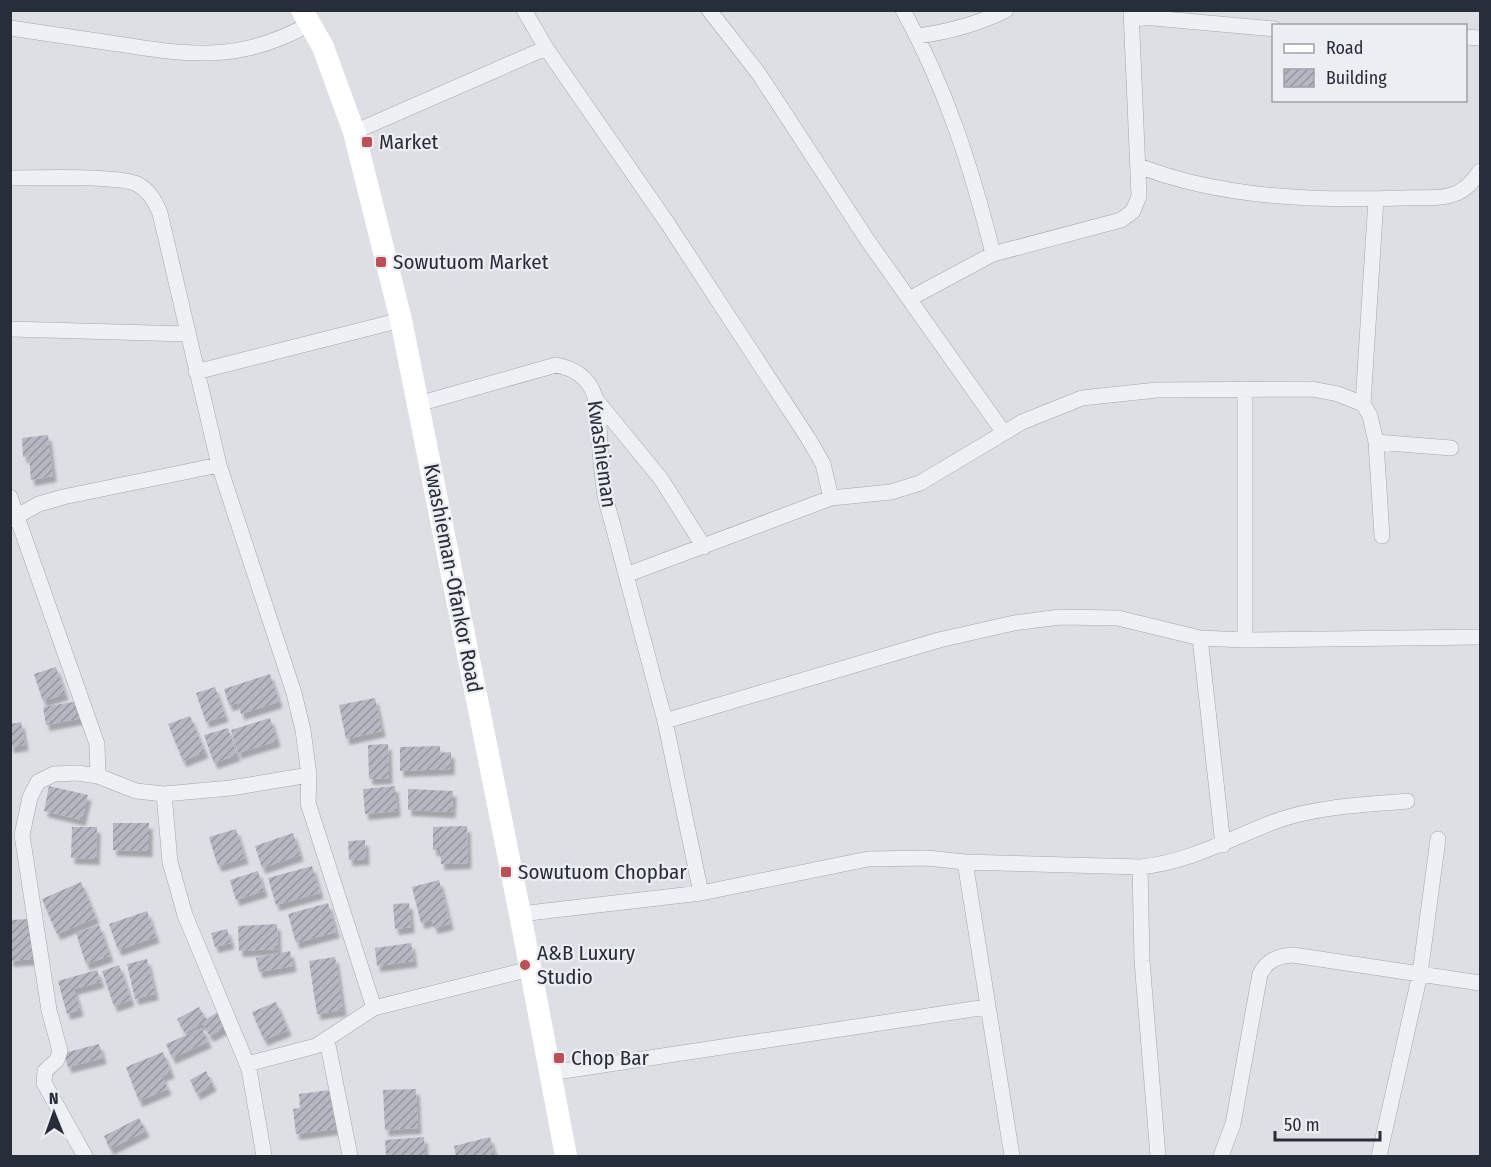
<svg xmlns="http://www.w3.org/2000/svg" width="1491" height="1167" viewBox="0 0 1491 1167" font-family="'Fira Sans Condensed',sans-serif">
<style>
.building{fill:url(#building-hatch);filter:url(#shadow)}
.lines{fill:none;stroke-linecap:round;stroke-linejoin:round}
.street-casing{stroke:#a3a6ae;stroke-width:16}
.street{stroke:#eff0f4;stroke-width:15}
.secondary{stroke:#fff;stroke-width:22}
.poi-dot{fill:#bc5055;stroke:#eceef3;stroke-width:2}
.labels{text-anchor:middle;stroke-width:4.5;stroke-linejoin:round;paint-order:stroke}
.poi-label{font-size:21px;fill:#282d3a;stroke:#eceef3;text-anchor:start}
.street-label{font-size:21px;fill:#282d3a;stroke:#eceef3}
</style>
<defs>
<pattern id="building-hatch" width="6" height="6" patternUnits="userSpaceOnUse" patternTransform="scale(1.5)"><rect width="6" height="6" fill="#b5b8c1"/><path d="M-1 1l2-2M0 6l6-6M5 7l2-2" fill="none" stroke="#93969e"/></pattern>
<filter id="shadow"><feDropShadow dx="3.5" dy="6" stdDeviation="1.5" flood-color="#0004"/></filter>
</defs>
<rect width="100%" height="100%" fill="#dddfe5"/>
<path class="building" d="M48 435 53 476 31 480 29 456 23 457 22 438Z
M56 667 65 694 43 701 34 674Z
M270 674 279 702 241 714 238 703 229 705 224 689Z
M215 687 225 716 206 722 196 693Z
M375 698 382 731 346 739 339 705Z
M79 701 83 718 46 725 43 707Z
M190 716 205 752 183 761 168 724Z
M270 718 277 741 238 753 231 730Z
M21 722 25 745 10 747V724Z
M228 728 237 755 214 763 204 735Z
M388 744 389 778 369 779 368 745Z
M440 746V753L451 752V769L400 771V747Z
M49 786 88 795 82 820 44 811Z
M395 786 397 811 365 814 363 789Z
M408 789 453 791 452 812 408 810Z
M113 823H149V851L113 850Z
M467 826 468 863 441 864 440 850H433V827Z
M72 827H97L96 859 71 858Z
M236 829 245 858 218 866 209 837Z
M293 833 300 855 262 868 255 846Z
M365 840 366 859 349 860 348 841Z
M312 866 320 893 276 905 268 878Z
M258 871 264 891 236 900 230 880Z
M439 880 450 924 434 928 432 920 421 923 412 887Z
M81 882 96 918 57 934 42 899Z
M328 903 336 932 296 943 288 914Z
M409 903 411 927 395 929 393 904Z
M147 911 156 937 118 950 109 924Z
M30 919 33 959 10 961V920Z
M277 924 278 949 239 951 238 926Z
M99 925 110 956 86 964 76 933Z
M227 929 231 943 215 947 211 933Z
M411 943 414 961 377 966 375 948Z
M290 951 293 966 259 972 256 958Z
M335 957 343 1010 317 1014 309 961Z
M147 959 155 994 135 999 127 964Z
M119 965 131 1000 114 1006 102 971Z
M97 970 101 982 74 989 80 1010 67 1014 58 981Z
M276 1002 288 1030 264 1040 252 1012Z
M199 1007 206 1019 220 1011 228 1026 210 1036 202 1023 185 1033 177 1019Z
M202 1028 208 1042 172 1058 166 1044Z
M99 1044 103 1058 68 1067 64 1053Z
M163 1052 171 1072 162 1076 168 1089 139 1101 126 1067Z
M206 1071 213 1085 197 1094 190 1080Z
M416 1089 418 1128 385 1130 383 1090Z
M330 1090 335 1129 296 1134 293 1109 300 1108 299 1094Z
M139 1118 146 1131 110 1149 104 1136Z
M424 1137 425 1156H386L385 1140Z
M490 1137 495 1156H456L454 1146Z"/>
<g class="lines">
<defs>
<path id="street" d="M524 10 546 48 668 224 808 438 823 464 831 498
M709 10 759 74 868 241 1004 433
M903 10C946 88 972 169 993 254
M1131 16 1274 29
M10 28C44 33 77 38 111 43 187 55 240 64 311 23
M917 36C948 32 978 24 1006 10
M1466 37 1480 38
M354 132 546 48
M1139 166C1221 198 1315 201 1402 198 1419 197 1441 200 1457 193 1467 189 1474 180 1480 171
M10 178C35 178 119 175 137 184 149 190 155 201 160 213L219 465 294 693 303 730 309 775 308 803 374 1008
M909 299 993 254 1121 220 1133 211 1139 196 1131 10
M10 329 188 334
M196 372 401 320
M598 402 661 479 704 547
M418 404 556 365C603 374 598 412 600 450 601 465 603 481 605 496L665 721 701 893
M1363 404 1376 199
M1376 442 1382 536
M10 497 97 744 98 776
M10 520 39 504 63 497 219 465
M626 575 831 498 891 492 920 483 1022 422 1082 398 1157 390 1312 389 1338 394 1363 404 1370 416 1376 442 1451 448
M1200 638 1223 845
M1245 640V389
M665 721 939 640 1014 623 1060 617 1118 618 1200 638 1245 640 1480 637
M164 794 170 862 185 915 249 1069 264 1156
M965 862 1012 1156
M1140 867 1142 961 1158 1156
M520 914 701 893 868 859 927 858 965 862 1140 867C1192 862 1232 837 1279 820 1320 806 1364 805 1407 801
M327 1040 350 1156
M247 1064 316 1046 374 1008 530 969
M550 1073 987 1007
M85 1156 44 1083 45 1071 57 1060 60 1051 49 1010 22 835 30 797 38 782 54 774 77 773 98 776 136 791 164 794 231 788 309 775
M1221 1156 1233 1124 1260 974C1267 960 1278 956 1293 955L1480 983
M1379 1156 1420 974 1438 839"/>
</defs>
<use href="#street" class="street-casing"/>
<use href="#street" class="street"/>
<path class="secondary" d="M302 10 323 47 354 132 401 320 520 914 566 1156"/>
</g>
<g class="poi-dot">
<rect x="361" y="136" width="12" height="12" rx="3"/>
<rect x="375" y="256" width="12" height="12" rx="3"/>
<rect x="500" y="866" width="12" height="12" rx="3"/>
<circle cx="525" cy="965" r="6"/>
<rect x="553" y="1052" width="12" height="12" rx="3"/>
</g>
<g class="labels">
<g class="poi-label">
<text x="379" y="149">Market</text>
<text x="393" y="269">Sowutuom Market</text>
<text x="518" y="879">Sowutuom Chopbar</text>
<text x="537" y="960">A&amp;B Luxury<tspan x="537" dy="24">Studio</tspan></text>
<text x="571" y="1065">Chop Bar</text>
</g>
<g class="street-label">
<text transform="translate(602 454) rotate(82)" y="7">Kwashieman</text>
<text transform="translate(453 578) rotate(79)" y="7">Kwashieman-Ofankor Road</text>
</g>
</g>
<rect width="1491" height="1167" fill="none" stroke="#282d3a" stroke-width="24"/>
<rect x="1272" y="24" width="195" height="78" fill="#eceef3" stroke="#9ea1a9" stroke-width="1.5"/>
<rect x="1284" y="44" width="30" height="9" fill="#ffffff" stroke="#9ea1a9" stroke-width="1.5"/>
<text x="1326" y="54" font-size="18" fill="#282d3a">Road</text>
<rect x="1284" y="69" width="30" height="18" fill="url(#building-hatch)" stroke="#9ea1a9" stroke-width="1.5"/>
<text x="1326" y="84" font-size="18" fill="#282d3a">Building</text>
<g transform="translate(54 1113) rotate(359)" stroke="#eceef3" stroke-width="4.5" paint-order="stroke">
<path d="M0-4.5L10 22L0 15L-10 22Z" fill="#282d3a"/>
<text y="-9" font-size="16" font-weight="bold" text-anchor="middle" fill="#282d3a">N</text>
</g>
<path d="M1275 1131v9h105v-9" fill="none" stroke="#282d3a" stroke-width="3"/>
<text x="1284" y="1131" font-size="18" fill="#282d3a" stroke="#eceef3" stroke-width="4.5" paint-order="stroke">50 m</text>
</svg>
